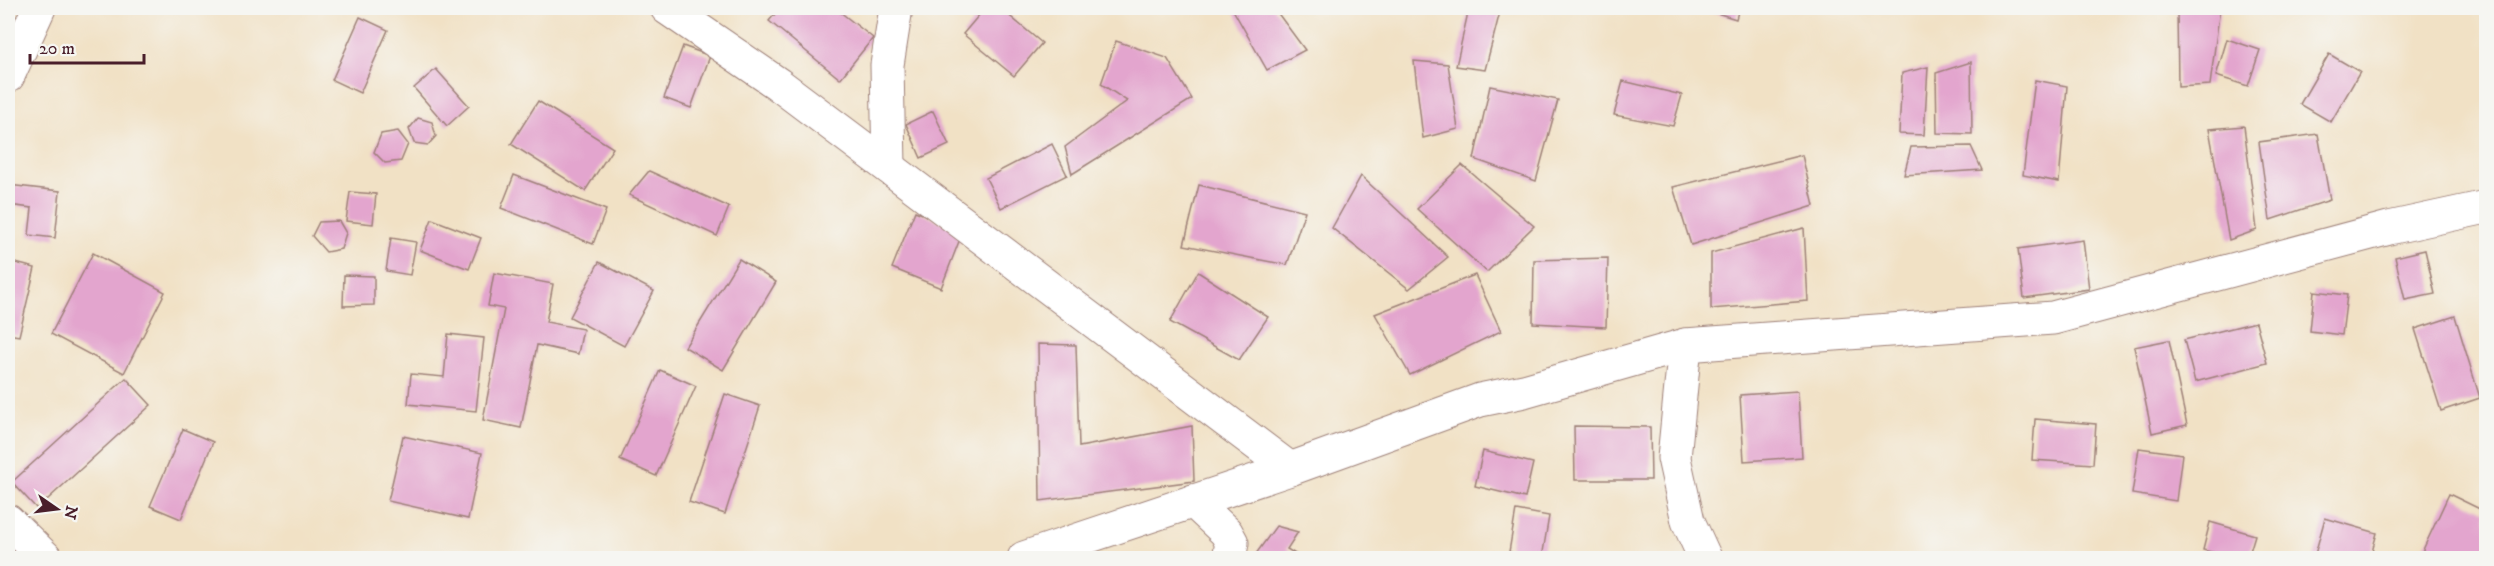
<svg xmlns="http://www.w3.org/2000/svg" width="2494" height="566" font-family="'IM FELL DW Pica',serif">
	<rect width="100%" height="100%" fill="#f6f6f2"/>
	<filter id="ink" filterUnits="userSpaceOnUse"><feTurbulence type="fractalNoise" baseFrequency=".0167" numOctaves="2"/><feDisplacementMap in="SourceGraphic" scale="12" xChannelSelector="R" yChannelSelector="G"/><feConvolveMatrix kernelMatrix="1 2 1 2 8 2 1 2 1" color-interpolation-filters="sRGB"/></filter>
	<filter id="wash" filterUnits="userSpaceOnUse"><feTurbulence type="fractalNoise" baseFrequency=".008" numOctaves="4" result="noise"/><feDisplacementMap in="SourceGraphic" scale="24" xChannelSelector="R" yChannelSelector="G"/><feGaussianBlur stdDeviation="1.35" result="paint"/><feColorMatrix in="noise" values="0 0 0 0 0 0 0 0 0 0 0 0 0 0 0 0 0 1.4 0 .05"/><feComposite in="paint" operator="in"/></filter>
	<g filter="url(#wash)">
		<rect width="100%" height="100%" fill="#f1e1c5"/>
		<g id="blocks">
			<g fill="#e3a5ce">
				<path d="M780 8H835L873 38 840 79 769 21Z"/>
				<path d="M985 8H1000L1042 43 1014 76 963 34Z"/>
				<path d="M1232 8H1274L1305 50 1267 70Z"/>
				<path d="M1469 8H1501L1485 70 1456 66Z"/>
				<path d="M1701 8H1739L1736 19Z"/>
				<path d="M2177 8H2220L2210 85 2178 87Z"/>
				<path d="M360 17 388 30 360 93 332 80Z"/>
				<path d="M2227 39 2260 50 2248 86 2216 76Z"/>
				<path d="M1116 41 1167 58 1192 99 1072 174 1065 147 1127 101 1101 84Z"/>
				<path d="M683 46 710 56 691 108 664 98Z"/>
				<path d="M2329 54 2360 72 2331 122 2300 104Z"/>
				<path d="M1414 61 1448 64 1458 129 1423 138Z"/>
				<path d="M1971 62 1972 134 1937 133 1936 73Z"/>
				<path d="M1928 67 1924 135 1899 134 1902 73Z"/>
				<path d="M436 69 469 106 447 126 414 88Z"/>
				<path d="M2035 80 2067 86 2059 182 2023 175Z"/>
				<path d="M1623 81 1682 95 1673 126 1614 115Z"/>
				<path d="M1490 86 1558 100 1536 181 1474 159Z"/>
				<path d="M538 101 613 148 585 191 511 144Z"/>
				<path d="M933 111 949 145 921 158 906 124Z"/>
				<path d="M418 118 432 122 436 136 428 145 414 143 409 129Z"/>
				<path d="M2244 126 2257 230 2229 240 2209 129Z"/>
				<path d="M398 131 408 144 401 161 385 163 374 152 381 134Z"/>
				<path d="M2318 134 2330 200 2270 220 2259 142Z"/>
				<path d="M1052 144 1067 175 1001 208 986 178Z"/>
				<path d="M1971 146 1982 170 1904 175 1911 147Z"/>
				<path d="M1802 155 1814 206 1691 245 1673 187Z"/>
				<path d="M1462 165 1534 226 1487 272 1417 209Z"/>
				<path d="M649 171 729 207 717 236 629 195Z"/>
				<path d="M514 175 606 210 593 244 501 208Z"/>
				<path d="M1361 176 1448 257 1409 289 1332 228Z"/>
				<path d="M8 185 60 191 55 238 29 235 32 208 8 205Z"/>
				<path d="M1199 185 1305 211 1287 265 1184 245Z"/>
				<path d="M350 192 376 194 373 224 346 221Z"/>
				<path d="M915 211 963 231 941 288 892 268Z"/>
				<path d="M432 219 481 238 469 269 420 250Z"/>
				<path d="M339 221 346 233 341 249 326 252 312 236 319 222Z"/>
				<path d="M1804 228 1808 301 1711 309V253Z"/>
				<path d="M391 238 416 242 410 275 386 271Z"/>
				<path d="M2083 240 2089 289 2024 298 2018 249Z"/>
				<path d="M2425 250 2435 294 2405 300 2395 257Z"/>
				<path d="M93 253 165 292 124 373 51 334Z"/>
				<path d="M1608 258 1606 327 1533 323 1534 260Z"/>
				<path d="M739 259 776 282 723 370 685 347Z"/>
				<path d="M8 261 35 268 19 336 8 334Z"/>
				<path d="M599 262 654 291 624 346 570 317Z"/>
				<path d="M1198 272 1268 317 1239 360 1170 322Z"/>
				<path d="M494 273 553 284 546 322 583 329 578 354 537 345 521 428 483 420 504 309 488 306Z"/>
				<path d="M344 275 374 276V305L343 306Z"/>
				<path d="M1475 275 1501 331 1410 375 1375 314Z"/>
				<path d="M2314 291 2347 295 2342 335 2310 331Z"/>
				<path d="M2455 316 2480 398 2441 411 2415 329Z"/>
				<path d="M2256 322 2267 363 2195 382 2184 340Z"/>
				<path d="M448 334 484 338 476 411 408 404 411 374 444 377Z"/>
				<path d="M2169 340 2187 425 2152 433 2134 347Z"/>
				<path d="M1038 344 1076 345 1079 447 1192 426 1194 481 1040 501Z"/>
				<path d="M660 370 696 386 656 476 620 460Z"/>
				<path d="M126 378 151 405 37 509 12 482Z"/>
				<path d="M1798 391 1802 457 1744 461 1740 395Z"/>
				<path d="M725 394 760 406 725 514 689 502Z"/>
				<path d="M2035 419 2096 424 2093 464 2032 460Z"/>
				<path d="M1574 426 1650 427 1651 480H1575Z"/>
				<path d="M183 429 213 442 181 519 150 506Z"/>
				<path d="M403 436 482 453 468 519 388 501Z"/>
				<path d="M2139 448 2182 454 2176 501 2132 494Z"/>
				<path d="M1483 451 1533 463 1525 498 1475 486Z"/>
				<path d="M2449 494 2486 512V558H2431L2421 554Z"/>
				<path d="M1516 510 1549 516 1542 558 1509 552Z"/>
				<path d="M2325 518 2377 533 2370 558H2314Z"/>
				<path d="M2210 522 2255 535 2248 558H2235L2203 550Z"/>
				<path d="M1276 526 1298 532 1287 549 1302 558H1253Z"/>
				<path d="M10 546 21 558H8V547Z"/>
			</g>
		</g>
	</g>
	<g filter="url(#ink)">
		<use href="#blocks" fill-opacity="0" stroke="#9e8078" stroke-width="1.5"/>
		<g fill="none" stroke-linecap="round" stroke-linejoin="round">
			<g stroke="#9e8078" stroke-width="35">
				<g id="minor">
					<path d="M667 8 778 84 1290 469"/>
					<path d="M8 76 39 8"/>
					<path d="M889 167 887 65 896 8"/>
					<path d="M1685 345 1674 458 1688 521 1705 558"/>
					<path d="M1193 501 1226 532 1232 543 1229 558"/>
					<path d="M8 521 46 558"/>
				</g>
			</g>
			<g stroke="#9e8078" stroke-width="35">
				<path id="tertiary" d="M1024 558 1290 469 1480 400 1524 391 1685 345 2053 318 2389 228 2486 207"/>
			</g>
			<use href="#minor" stroke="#fff" stroke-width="33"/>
			<use href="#tertiary" stroke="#fff" stroke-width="33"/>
		</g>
	</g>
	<rect width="2494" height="566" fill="none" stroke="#f6f6f2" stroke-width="30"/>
	<g transform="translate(57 509) rotate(104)" stroke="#f6f6f2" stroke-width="4.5" paint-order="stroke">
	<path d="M0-4.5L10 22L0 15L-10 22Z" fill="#4a1f2b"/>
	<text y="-9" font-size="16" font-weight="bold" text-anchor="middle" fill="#4a1f2b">N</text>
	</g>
	<path d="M30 54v9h114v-9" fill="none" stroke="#4a1f2b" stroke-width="3"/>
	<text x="39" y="54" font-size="18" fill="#4a1f2b" stroke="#f6f6f2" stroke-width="4.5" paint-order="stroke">20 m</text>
</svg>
